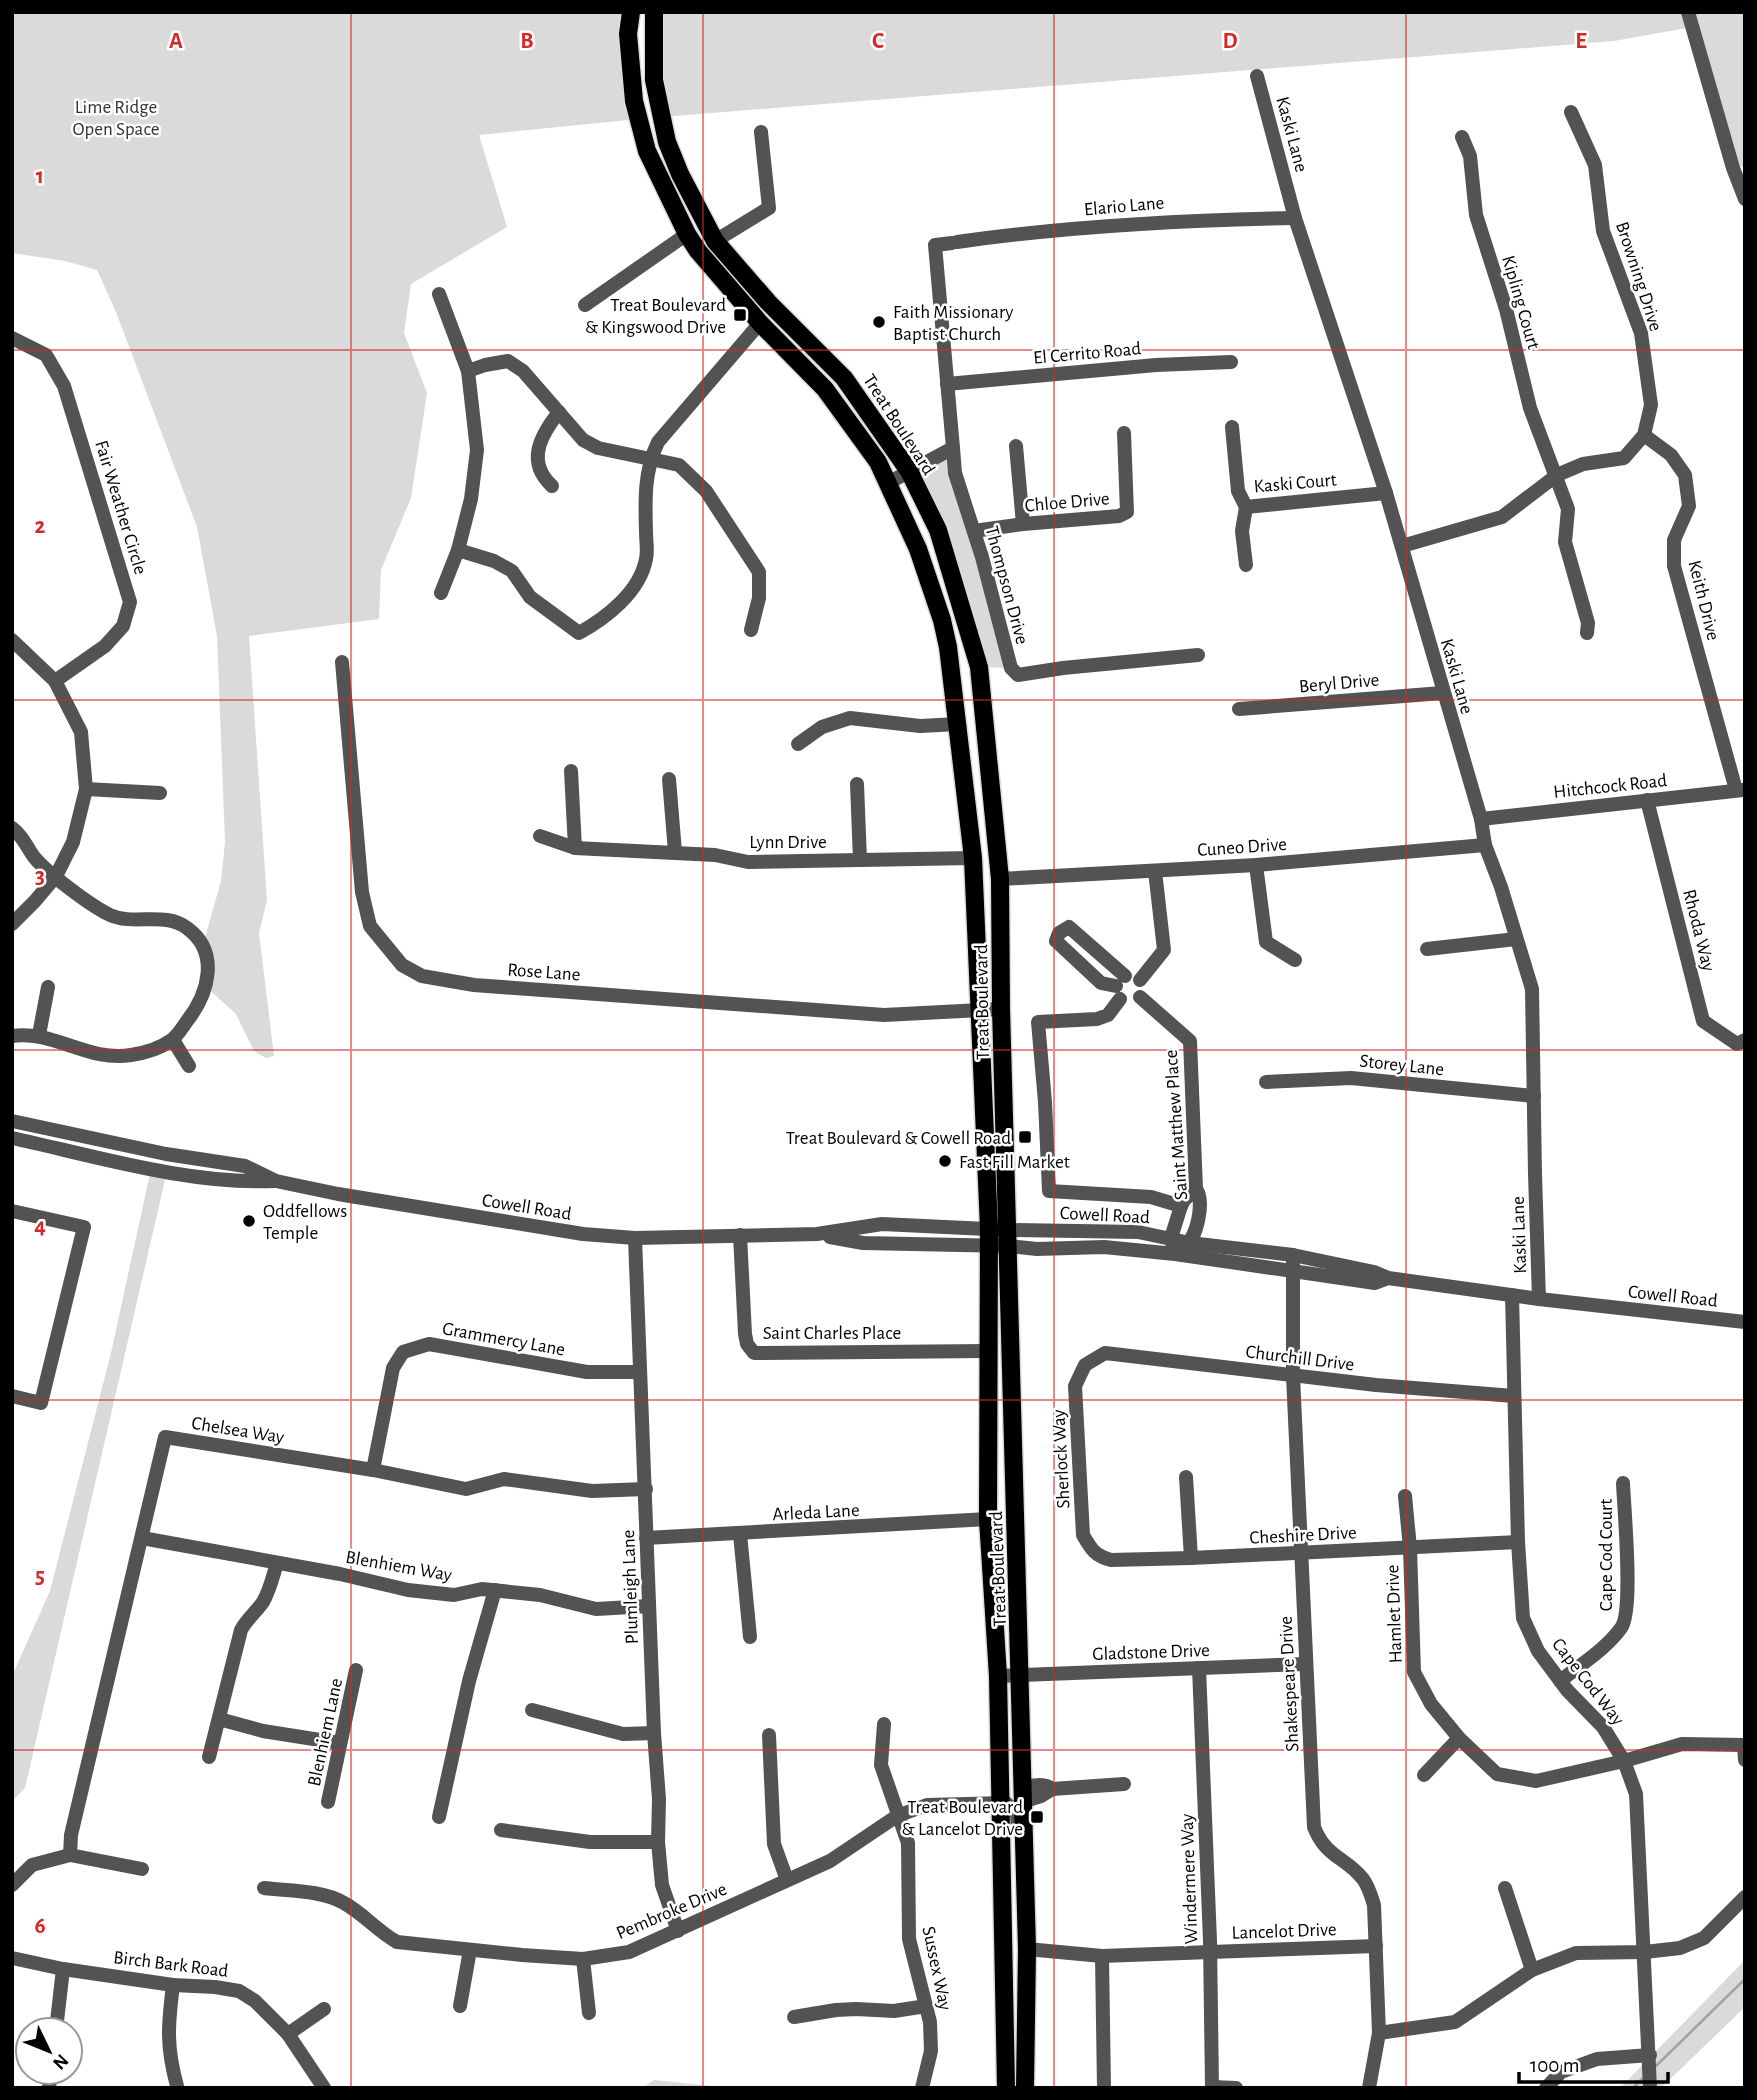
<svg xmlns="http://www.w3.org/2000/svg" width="1757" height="2100" font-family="'Alegreya Sans',sans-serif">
	<rect width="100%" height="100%" fill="#fff"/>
	<g fill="#dadada">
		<path d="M12 12H631L639 119 479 135 507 227 411 284 404 333 427 393 411 498 381 570 379 619 249 636 267 900 259 933 274 1056 266 1058 254 1051 236 1014 205 986 203 945 221 881 225 842 217 636 197 527 116 312 97 270 65 261 12 253Z"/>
		<path d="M654 12H1745V166L1733 168 1692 27 1614 41 662 117Z"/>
		<path d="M953 448 1011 668 979 667 909 471Z"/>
		<path d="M151 1169 167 1171 25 1788 12 1801V1676L50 1591 111 1353Z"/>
		<path d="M1745 1960V2007L1661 2088H1620Z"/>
		<path d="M654 2080 734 2088H642Z"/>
	</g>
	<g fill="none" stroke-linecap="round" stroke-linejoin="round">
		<g stroke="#a1a1a1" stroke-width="2.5">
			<path d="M1656 2066 1745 1979"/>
			<path d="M1633 2088 1643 2078"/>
		</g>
		<g stroke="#dbdbdb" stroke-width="21">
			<g id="major">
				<path d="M631 12 628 34 634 101 647 151 687 234 698 251 760 323 825 389 878 462 918 549 942 620 948 647 973 858 989 1228 988 1519 998 1676 1006 2088"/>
				<path d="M654 12V80L667 142 680 174 715 241 768 302 844 378 909 471 938 530 979 667 1000 879 1001 1009 1027 1949 1025 2088"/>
			</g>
		</g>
		<g stroke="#535353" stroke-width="14">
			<path d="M1688 12 1733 168 1745 199"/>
			<path d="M1257 76 1295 218 1386 493 1481 819 1485 845 1501 887 1532 989 1535 1174 1539 1299"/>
			<path d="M1462 137 1470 156 1476 215 1506 309 1530 408 1568 509 1565 542 1588 623 1587 633"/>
			<path d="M715 241 769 208 761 132"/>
			<path d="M957 242C1069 226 1182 220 1295 218"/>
			<path d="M439 294 468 371 477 450 471 499 458 550 441 593"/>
			<path d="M585 305 687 234"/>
			<path d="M12 338 46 355 64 386 130 602 123 626 105 646 55 681"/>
			<path d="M468 371 485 365 508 361 523 371 583 440 598 448 679 465 706 491 759 572V598L751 630"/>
			<path d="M947 384 1156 365 1231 362"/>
			<path d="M1232 427 1238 491 1246 507"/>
			<path d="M1644 435 1671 455 1685 475 1689 506 1674 540V566L1736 790"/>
			<path d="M1016 446 1023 524"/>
			<path d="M953 448 955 473 982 557 1011 668 1018 675 1063 668 1198 655"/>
			<path d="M888 483 953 448 935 245 952 243"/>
			<path d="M552 486C526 462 540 436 559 412"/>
			<path d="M1246 507 1386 493"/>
			<path d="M974 531 1023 524 1119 516 1127 512 1124 433"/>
			<path d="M1402 546 1502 517 1557 475 1583 464 1624 458 1644 435 1651 405 1641 333 1603 231 1595 165 1571 112"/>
			<path d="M458 550 494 561 512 571 530 597 579 633C606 618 640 592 646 559 648 551 646 541 646 532 645 500 644 471 658 442L760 323"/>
			<path d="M1246 565 1242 531 1246 507"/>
			<path d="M12 640 55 681 81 732 86 789 73 842 56 876 35 901 12 924"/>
			<path d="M342 662 362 892 370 926 402 965 422 976 474 985 884 1015 1001 1009"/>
			<path d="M1239 709 1442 693"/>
			<path d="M798 744 822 727 850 718 920 726 958 724"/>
			<path d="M571 771 575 848"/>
			<path d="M669 779 675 852"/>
			<path d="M857 784 860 860"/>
			<path d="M86 789 160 793"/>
			<path d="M1647 800 1703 1021 1737 1044 1745 1040"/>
			<path d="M1481 819 1743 790"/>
			<path d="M12 828C23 836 26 846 34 857 47 873 91 906 110 915 134 926 165 911 187 928 220 952 209 993 187 1021 182 1028 177 1037 170 1041 159 1049 144 1053 131 1055 87 1062 55 1030 12 1036"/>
			<path d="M540 836 575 848 715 855 748 862 973 858"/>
			<path d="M1256 865 1266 942 1295 960"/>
			<path d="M1000 879 1256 865 1485 845"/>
			<path d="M1427 949 1516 939"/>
			<path d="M1140 980 1164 950 1155 871"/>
			<path d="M1116 986 1101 983 1056 941 1059 933 1069 927 1125 976"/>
			<path d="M1140 997 1190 1041 1196 1189C1205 1201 1197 1239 1184 1247"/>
			<path d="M1120 999 1108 1015 1097 1019 1038 1022 1045 1102 1049 1191 1151 1197 1181 1206 1184 1200 1196 1189"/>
			<path d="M39 1035 48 987"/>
			<path d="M173 1040 189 1066"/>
			<path d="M1266 1082 1351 1078 1534 1096"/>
			<path d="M12 1121 166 1154 245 1166 276 1181 338 1194 583 1234 635 1238 817 1234 882 1224 1008 1230 1138 1232 1190 1243 1293 1255 1374 1272 1388 1278 1539 1299 1745 1322"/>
			<path d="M12 1138C95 1156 190 1185 275 1181"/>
			<path d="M12 1211 84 1227 41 1403 12 1396"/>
			<path d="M740 1235 745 1334 747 1344 754 1353 987 1351"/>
			<path d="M830 1237 863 1243 1009 1246 1037 1249 1104 1247 1175 1254 1375 1283 1388 1278"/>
			<path d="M635 1238 654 1733 659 1799 658 1842 662 1885 678 1931"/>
			<path d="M1173 1246 1171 1238 1181 1206"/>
			<path d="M1293 1255V1376L1314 1827C1326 1858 1346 1857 1363 1879 1369 1887 1371 1896 1374 1905L1379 2033 1369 2088"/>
			<path d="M1512 1295 1518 1542 1523 1618 1538 1651 1567 1690 1603 1727 1624 1761 1636 1794 1650 2088"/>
			<path d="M1514 1396 1376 1385 1105 1353 1085 1365 1075 1386 1083 1535C1091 1549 1095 1556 1111 1560L1191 1558 1518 1542"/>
			<path d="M373 1470 393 1368 403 1352 429 1344 587 1372H638"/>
			<path d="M1186 1477 1191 1558"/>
			<path d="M1405 1496 1410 1548 1414 1672 1431 1704 1459 1738 1497 1774 1536 1781 1624 1761 1682 1744 1745 1745"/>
			<path d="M740 1534 750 1637"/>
			<path d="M142 1538 340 1574 408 1590 454 1595 482 1589 540 1595 596 1609 649 1606"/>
			<path d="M646 1538 988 1519"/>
			<path d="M1199 1668 1210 1941 1212 2088"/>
			<path d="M998 1676 1305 1664"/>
			<path d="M1560 1681C1580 1665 1606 1649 1621 1628 1634 1611 1624 1510 1623 1483"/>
			<path d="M532 1710 623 1734 654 1733"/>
			<path d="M219 1719 263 1731 339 1743"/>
			<path d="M884 1724 881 1765 908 1843 909 1939 930 2022 931 2051 922 2088"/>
			<path d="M769 1735 774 1844 787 1880"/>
			<path d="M1744 1745 1745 1760"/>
			<path d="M209 1757 241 1630C247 1619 256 1612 263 1602 270 1590 273 1576 277 1563"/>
			<path d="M1424 1775 1459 1738"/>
			<path d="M1022 1788C1032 1786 1043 1782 1052 1789L1124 1784"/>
			<path d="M328 1802 356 1670"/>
			<path d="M1022 1802 1041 1796 1052 1789"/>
			<path d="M439 1817 469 1681 495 1590"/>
			<path d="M501 1830 590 1842H658"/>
			<path d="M70 1855 71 1835 165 1437 373 1470 466 1489 504 1479 592 1491 646 1489"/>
			<path d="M12 1885 32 1865 70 1855 142 1869"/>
			<path d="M264 1888C289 1891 322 1890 344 1903 364 1914 377 1931 397 1942L522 1955 583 1959 629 1952 830 1861 897 1816 927 1805 1006 1803 1017 1814 1018 1829"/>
			<path d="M1505 1888 1532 1970"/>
			<path d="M1027 1949 1102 1956 1376 1946"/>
			<path d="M1102 1956 1104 2088"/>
			<path d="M12 1958 63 1969 173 1985 215 1987 239 1991 255 2001 288 2034 324 2088"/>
			<path d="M583 1959 589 2013"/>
			<path d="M173 1985C168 2025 166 2046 177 2086"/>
			<path d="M460 2006 470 1950"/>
			<path d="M794 2017 836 2010 856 2009 894 2011 926 2006"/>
			<path d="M56 2030 63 1969"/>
			<path d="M1379 2033 1455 2022 1532 1970 1576 1953 1645 1952 1680 1948 1704 1938 1745 1897"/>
			<path d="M288 2034 324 2009"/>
			<path d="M1212 2087 1236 2088"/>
			<path d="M49 2088 51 2072"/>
			<path d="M1546 2088 1561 2072 1597 2059 1650 2055"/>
		</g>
		<use href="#major" stroke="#000" stroke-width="18"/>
	</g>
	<path fill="none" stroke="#d62828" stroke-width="2" stroke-opacity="0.55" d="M351 12V2088M703 12V2088M1054 12V2088M1406 12V2088M12 350H1745M12 700H1745M12 1050H1745M12 1400H1745M12 1750H1745"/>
	<g fill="#000" stroke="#fff" stroke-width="2.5">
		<rect x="733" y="308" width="14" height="14" rx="3.5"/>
		<circle cx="879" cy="322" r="7"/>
		<rect x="1018" y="1130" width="14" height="14" rx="3.5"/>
		<circle cx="945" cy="1161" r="7"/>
		<circle cx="249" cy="1221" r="7"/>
		<rect x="1030" y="1810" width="14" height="14" rx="3.5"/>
	</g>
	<g text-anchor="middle" stroke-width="5" stroke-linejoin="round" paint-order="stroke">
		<g font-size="19" fill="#313131" stroke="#fff">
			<text x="116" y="113">Lime Ridge<tspan x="116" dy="22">Open Space</tspan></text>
		</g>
		<g font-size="19" fill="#000" stroke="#fff">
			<text transform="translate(1293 134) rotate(75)" y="7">Kaski Lane</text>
			<text transform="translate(1124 205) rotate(-5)" y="7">Elario Lane</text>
			<text transform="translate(1640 276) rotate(72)" y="7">Browning Drive</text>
			<text transform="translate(1522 302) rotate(74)" y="7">Kipling Court</text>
			<text transform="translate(1087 352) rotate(-5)" y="7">El Cerrito Road</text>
			<text transform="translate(900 424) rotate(57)" y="7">Treat Boulevard</text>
			<text transform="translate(1295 482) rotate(-5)" y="7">Kaski Court</text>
			<text transform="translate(1067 501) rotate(-5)" y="7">Chloe Drive</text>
			<text transform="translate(122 507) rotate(73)" y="7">Fair Weather Circle</text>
			<text transform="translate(1008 585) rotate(75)" y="7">Thompson Drive</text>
			<text transform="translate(1705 600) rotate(76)" y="7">Keith Drive</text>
			<text transform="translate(1458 676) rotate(74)" y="7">Kaski Lane</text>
			<text transform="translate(1339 682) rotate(-5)" y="7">Beryl Drive</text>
			<text transform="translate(1610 785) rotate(-6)" y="7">Hitchcock Road</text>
			<text x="788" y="848">Lynn Drive</text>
			<text transform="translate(1242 846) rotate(-4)" y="7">Cuneo Drive</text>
			<text transform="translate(1700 930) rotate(76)" y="7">Rhoda Way</text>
			<text transform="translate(544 971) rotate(4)" y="7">Rose Lane</text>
			<text transform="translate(981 1002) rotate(-91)" y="7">Treat Boulevard</text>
			<text transform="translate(1402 1064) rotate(6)" y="7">Storey Lane</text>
			<text transform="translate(1175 1125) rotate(-94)" y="7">Saint Matthew Place</text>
			<text transform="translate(527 1206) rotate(9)" y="7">Cowell Road</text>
			<text transform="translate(1105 1214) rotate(3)" y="7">Cowell Road</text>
			<text transform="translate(1518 1235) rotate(-92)" y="7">Kaski Lane</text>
			<text transform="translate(1673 1295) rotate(6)" y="7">Cowell Road</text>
			<text x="832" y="1339">Saint Charles Place</text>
			<text transform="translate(504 1338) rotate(10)" y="7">Grammercy Lane</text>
			<text transform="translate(1300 1357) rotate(7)" y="7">Churchill Drive</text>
			<text transform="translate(238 1429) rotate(9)" y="7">Chelsea Way</text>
			<text transform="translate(1060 1459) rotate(-93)" y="7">Sherlock Way</text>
			<text transform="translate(816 1511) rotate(-3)" y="7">Arleda Lane</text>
			<text transform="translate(1303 1534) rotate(-3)" y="7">Cheshire Drive</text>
			<text transform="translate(1605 1555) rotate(-90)" y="7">Cape Cod Court</text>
			<text transform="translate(399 1565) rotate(10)" y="7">Blenhiem Way</text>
			<text transform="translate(997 1569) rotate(-92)" y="7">Treat Boulevard</text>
			<text transform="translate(629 1587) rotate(-92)" y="7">Plumleigh Lane</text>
			<text transform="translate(1393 1614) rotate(-92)" y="7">Hamlet Drive</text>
			<text transform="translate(1151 1651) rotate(-2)" y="7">Gladstone Drive</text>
			<text transform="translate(1589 1681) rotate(52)" y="7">Cape Cod Way</text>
			<text transform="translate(1288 1684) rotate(-93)" y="7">Shakespeare Drive</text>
			<text transform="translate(324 1732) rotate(-78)" y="7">Blenhiem Lane</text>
			<text transform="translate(1188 1879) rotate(-92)" y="7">Windermere Way</text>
			<text transform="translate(671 1910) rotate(-23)" y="7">Pembroke Drive</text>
			<text transform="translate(1284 1930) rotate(-2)" y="7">Lancelot Drive</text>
			<text transform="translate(171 1963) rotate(7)" y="7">Birch Bark Road</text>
			<text transform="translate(938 1968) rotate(78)" y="7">Sussex Way</text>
		</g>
		<g font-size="19" fill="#000" stroke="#fff" text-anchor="end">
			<text x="726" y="311">Treat Boulevard<tspan x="726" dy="22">&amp; Kingswood Drive</tspan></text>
			<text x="893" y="318" text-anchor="start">Faith Missionary<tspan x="893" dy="22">Baptist Church</tspan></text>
			<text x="1011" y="1144">Treat Boulevard &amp; Cowell Road</text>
			<text x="959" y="1168" text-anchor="start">Fast Fill Market</text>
			<text x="263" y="1217" text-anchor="start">Oddfellows<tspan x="263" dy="22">Temple</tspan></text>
			<text x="1023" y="1813">Treat Boulevard<tspan x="1023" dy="22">&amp; Lancelot Drive</tspan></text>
		</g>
	</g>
	<g font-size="23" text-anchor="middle" font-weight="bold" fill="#d62828" stroke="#fff" stroke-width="5" stroke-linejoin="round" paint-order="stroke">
		<text x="176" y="48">A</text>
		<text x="527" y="48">B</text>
		<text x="878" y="48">C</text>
		<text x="1230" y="48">D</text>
		<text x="1581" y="48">E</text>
		<text x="40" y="183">1</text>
		<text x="40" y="533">2</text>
		<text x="40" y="883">3</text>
		<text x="40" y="1233">4</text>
		<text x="40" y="1583">5</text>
		<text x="40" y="1933">6</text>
	</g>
	<rect width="1757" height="2100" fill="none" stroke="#000000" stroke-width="28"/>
	<g transform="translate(49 2051) rotate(133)"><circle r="33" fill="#ffffff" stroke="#999999" stroke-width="2"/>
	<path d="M0-5L12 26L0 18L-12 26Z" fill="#000000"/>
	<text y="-10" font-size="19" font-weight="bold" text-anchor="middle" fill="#000000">N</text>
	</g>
	<path d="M1519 2072v10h149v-10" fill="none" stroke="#000000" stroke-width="3.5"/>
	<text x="1530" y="2072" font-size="21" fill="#000000" stroke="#ffffff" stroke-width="5" paint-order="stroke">100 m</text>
</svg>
